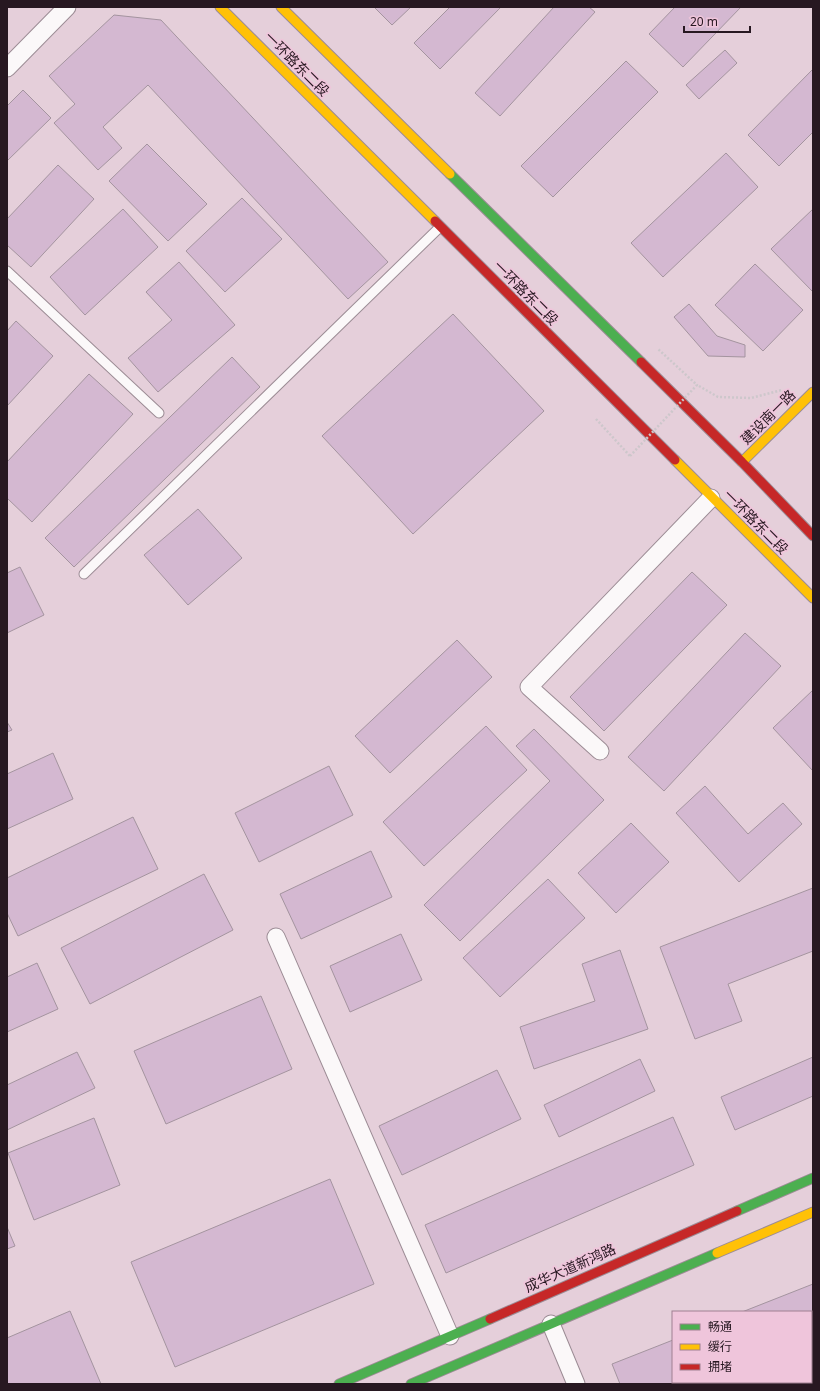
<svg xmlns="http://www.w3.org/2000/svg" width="820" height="1391" font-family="'Noto Sans','Noto Sans SC',sans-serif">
	<rect width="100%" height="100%" fill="#e5cfda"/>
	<g fill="#d4b8d1" stroke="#a4949f">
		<path d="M374 7H411L392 25Z"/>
		<path d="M450 7H501L440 69 414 43Z"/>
		<path d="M554 7H589L595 12 500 116 475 93Z"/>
		<path d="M675 7H741L683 67 649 34Z"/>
		<path d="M114 15 161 20 388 262 348 299 148 85 103 127 122 148 98 170 54 123 75 104 49 76Z"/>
		<path d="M725 50 737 63 699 99 686 85Z"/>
		<path d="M626 61 658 92 553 197 521 166Z"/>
		<path d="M813 69V132L779 166 748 135Z"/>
		<path d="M23 90 51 118 7 161V106Z"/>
		<path d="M147 144 207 204 168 241 109 181Z"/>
		<path d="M726 153 758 187 663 277 631 243Z"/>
		<path d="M58 165 94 199 31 267 7 245V219Z"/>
		<path d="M242 198 282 239 225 292 186 251Z"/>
		<path d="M123 209 158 247 85 315 50 277Z"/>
		<path d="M813 209V292L771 249Z"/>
		<path d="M179 262 235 325 158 392 128 358 172 320 146 292Z"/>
		<path d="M755 264 803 310 763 351 715 305Z"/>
		<path d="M689 304 717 336 745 345V357L708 356 674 317Z"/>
		<path d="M453 314 544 411 413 534 322 436Z"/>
		<path d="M16 321 53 356 7 406V331Z"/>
		<path d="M232 357 260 387 74 567 45 538Z"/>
		<path d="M89 374 133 414 32 522 7 498V462Z"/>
		<path d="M198 509 242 558 188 605 144 555Z"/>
		<path d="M20 567 44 615 7 633V573Z"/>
		<path d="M692 572 727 605 604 731 570 697Z"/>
		<path d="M745 633 781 666 664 791 628 757Z"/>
		<path d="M457 640 492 677 390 773 355 736Z"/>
		<path d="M813 690V771L773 728Z"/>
		<path d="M7 722 12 730 7 732Z"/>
		<path d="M486 726 527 770 424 866 383 822Z"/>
		<path d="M534 729 604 800 460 941 424 905 550 781 516 746Z"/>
		<path d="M53 753 73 799 7 829V774Z"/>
		<path d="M329 766 353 815 259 862 235 813Z"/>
		<path d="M705 786 748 834 783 803 802 824 739 882 676 813Z"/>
		<path d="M133 817 158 869 18 936 7 913V878Z"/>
		<path d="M631 823 669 862 616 913 578 873Z"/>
		<path d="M371 851 392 897 301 939 280 894Z"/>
		<path d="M204 874 233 930 90 1004 61 948Z"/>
		<path d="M548 879 585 918 500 997 463 958Z"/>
		<path d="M813 888V951L728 984 742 1021 695 1039 660 947Z"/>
		<path d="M401 934 422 980 350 1012 330 966Z"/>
		<path d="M620 950 648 1029 534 1069 520 1027 595 1001 582 964Z"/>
		<path d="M37 963 58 1009 7 1032V977Z"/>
		<path d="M261 996 292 1069 166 1124 134 1051Z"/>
		<path d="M77 1052 95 1088 7 1130V1085Z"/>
		<path d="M813 1057V1096L735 1130 721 1097Z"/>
		<path d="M640 1059 655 1091 559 1137 544 1105Z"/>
		<path d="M497 1070 521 1119 402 1175 379 1126Z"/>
		<path d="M673 1117 694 1165 446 1273 425 1225Z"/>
		<path d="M94 1118 120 1185 34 1220 8 1153Z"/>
		<path d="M330 1179 374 1284 175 1367 131 1262Z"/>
		<path d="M7 1227 15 1246 7 1249Z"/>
		<path d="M813 1284V1336H811V1312H742Z"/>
		<path d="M70 1311 101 1384H7V1338Z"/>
		<path d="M673 1340V1382H698L693 1384H620L612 1364Z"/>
		<path d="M813 1379V1384H801L806 1382H811V1380Z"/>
	</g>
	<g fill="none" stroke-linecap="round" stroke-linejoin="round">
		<g stroke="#9c8c95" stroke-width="11">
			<g id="lane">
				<path d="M7 271 159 413"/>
				<path d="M84 574 440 227"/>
			</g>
		</g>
		<g stroke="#9c8c95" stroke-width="19">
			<g id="street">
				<path d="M7 68 67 7"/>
				<path d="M600 751 529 687 711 498"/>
				<path d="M276 937 450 1336"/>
				<path d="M551 1324 576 1384"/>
			</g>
		</g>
		<g stroke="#9c8c95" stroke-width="11">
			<g id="fast">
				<path d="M450 174 641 362"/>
				<path d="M737 1211 813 1178"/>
				<path d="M339 1384 490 1319"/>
				<path d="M411 1384 717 1253"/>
			</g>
		</g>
		<g stroke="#9c8c95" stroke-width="11">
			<g id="slow">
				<path d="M220 7 435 221"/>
				<path d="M281 7 450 174"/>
				<path d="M675 460 813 598"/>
				<path d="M742 462 813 392"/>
				<path d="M717 1253 813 1212"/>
			</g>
		</g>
		<g stroke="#9c8c95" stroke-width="11">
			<g id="jam">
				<path d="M435 221 675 460"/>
				<path d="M641 362 742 462 813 536"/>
				<path d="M490 1319 737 1211"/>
			</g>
		</g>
		<g stroke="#cdc7cb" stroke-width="2.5" stroke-dasharray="2 2" stroke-linecap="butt">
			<path d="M699 386 718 397 751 398 782 390"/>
			<path d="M596 419 630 456"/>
		</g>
		<use href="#lane" stroke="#fbf8f9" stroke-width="9"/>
		<use href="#street" stroke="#fbf8f9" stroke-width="17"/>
		<use href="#fast" stroke="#4caf50" stroke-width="9"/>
		<use href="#slow" stroke="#ffc107" stroke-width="9"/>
		<use href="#jam" stroke="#c62828" stroke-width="9"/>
		<path stroke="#cdc7cb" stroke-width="2.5" stroke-dasharray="2 2" stroke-linecap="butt" d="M630 456 697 385 658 349"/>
	</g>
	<g text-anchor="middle" stroke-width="3.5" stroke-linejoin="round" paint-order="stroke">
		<g font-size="14" fill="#271821" stroke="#efc5db">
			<text transform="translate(297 64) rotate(45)" y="5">一环路东二段</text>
			<text transform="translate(526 293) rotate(45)" y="5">一环路东二段</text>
			<text transform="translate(768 417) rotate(-45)" y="5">建设南一路</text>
			<text transform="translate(756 522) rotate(45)" y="5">一环路东二段</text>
			<text transform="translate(570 1268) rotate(-24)" y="5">成华大道新鸿路</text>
		</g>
	</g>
	<rect width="820" height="1391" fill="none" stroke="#271821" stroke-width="16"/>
	<rect x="672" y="1311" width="140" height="72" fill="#efc5db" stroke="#9f8091"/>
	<rect x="680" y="1324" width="20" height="6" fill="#4caf50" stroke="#9f8091"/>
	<text x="708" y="1331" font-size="12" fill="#271821">畅通</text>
	<rect x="680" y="1344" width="20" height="6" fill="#ffc107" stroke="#9f8091"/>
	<text x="708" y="1351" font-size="12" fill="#271821">缓行</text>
	<rect x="680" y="1364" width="20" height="6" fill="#c62828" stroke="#9f8091"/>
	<text x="708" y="1371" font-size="12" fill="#271821">拥堵</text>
	<path d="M684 26v6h66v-6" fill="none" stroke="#271821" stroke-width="2"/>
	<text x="690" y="26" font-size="12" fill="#271821" stroke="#efc5db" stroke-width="3" paint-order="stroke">20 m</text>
</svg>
